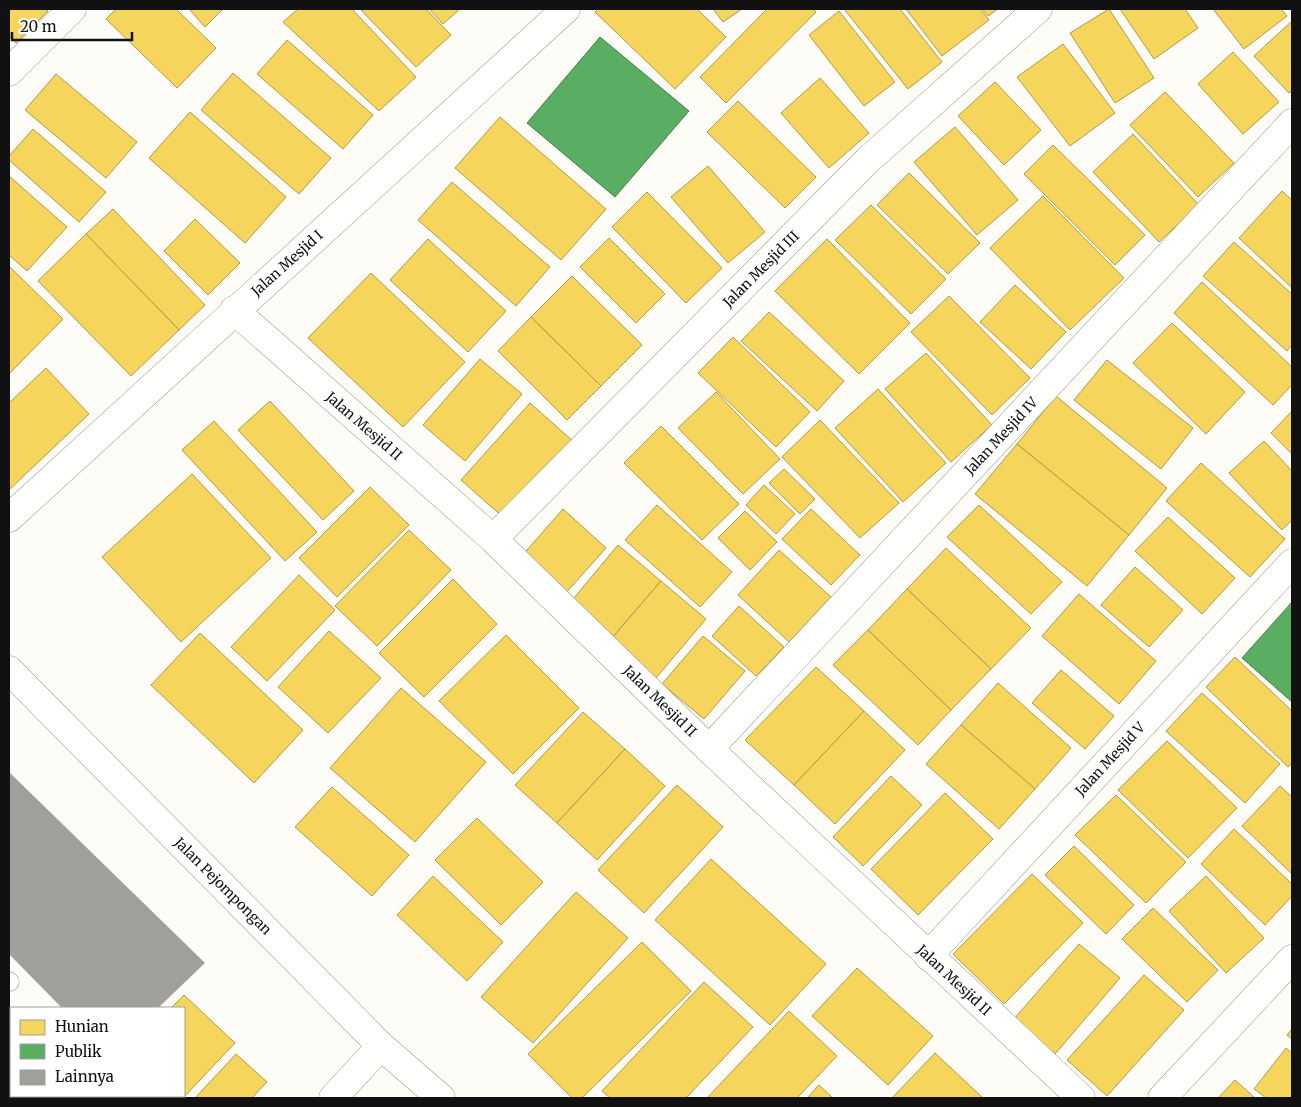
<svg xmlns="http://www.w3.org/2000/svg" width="1301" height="1107" font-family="Merriweather,serif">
	<rect width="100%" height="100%" fill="#fdfcf7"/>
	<g fill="#f6d55c" stroke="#b19a46">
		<path d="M9 9H46L48 11 16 43 9 36Z"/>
		<path d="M116 9H176L216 48 177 88 106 19Z"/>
		<path d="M189 9H223L205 27Z"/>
		<path d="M298 9H352L416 77 379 111 283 22Z"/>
		<path d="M360 9H426L451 35 416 67Z"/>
		<path d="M429 9H460L443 24Z"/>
		<path d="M598 9H697L726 37 675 89 595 12Z"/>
		<path d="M713 9H742L723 22Z"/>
		<path d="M767 9H813L816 12 726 103 700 77Z"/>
		<path d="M844 9H900L942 62 908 89Z"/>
		<path d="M906 9H980L989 20 942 56Z"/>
		<path d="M982 9H998L988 16Z"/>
		<path d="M1109 9 1154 78 1115 103 1070 33Z"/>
		<path d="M1120 9H1185L1198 28 1154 59Z"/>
		<path d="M1213 9H1281L1287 16 1244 49Z"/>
		<path d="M839 11 895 82 864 106 809 35Z"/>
		<path d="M1292 21V90L1289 93 1254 56Z"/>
		<path d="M287 40 373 115 343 149 257 74Z"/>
		<path d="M1063 44 1115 113 1070 146 1017 77Z"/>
		<path d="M1233 52 1279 102 1243 134 1198 84Z"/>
		<path d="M233 73 331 158 299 194 201 110Z"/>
		<path d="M56 74 137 142 106 178 25 110Z"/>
		<path d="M820 78 869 133 829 168 781 113Z"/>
		<path d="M995 82 1041 130 1004 165 958 116Z"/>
		<path d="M1165 92 1234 163 1198 197 1130 125Z"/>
		<path d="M738 101 816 177 785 208 707 132Z"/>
		<path d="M190 112 286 197 245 243 149 158Z"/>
		<path d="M500 117 606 209 561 260 455 168Z"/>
		<path d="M955 127 1018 200 977 235 914 162Z"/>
		<path d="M33 129 106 192 79 222 9 160V156Z"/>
		<path d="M1133 134 1199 205 1159 242 1093 172Z"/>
		<path d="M1053 145 1145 235 1115 265 1024 174Z"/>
		<path d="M708 166 765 232 728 263 671 197Z"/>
		<path d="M909 173 980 243 948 274 877 205Z"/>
		<path d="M9 176 67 227 27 271 9 255Z"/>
		<path d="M452 182 550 267 516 306 418 220Z"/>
		<path d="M1282 191 1292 200V288L1239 238Z"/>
		<path d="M647 192 722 268 686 303 612 227Z"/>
		<path d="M1043 196 1124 278 1070 330 990 248Z"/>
		<path d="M871 205 946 279 911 314 835 240Z"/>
		<path d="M113 209 205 305 179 330 86 234Z"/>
		<path d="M195 219 240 263 208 295 164 251Z"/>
		<path d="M86 234 179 330 131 376 38 281Z"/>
		<path d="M609 238 665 294 636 323 580 267Z"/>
		<path d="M428 239 506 311 468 352 390 280Z"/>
		<path d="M827 239 910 323 859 374 775 291Z"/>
		<path d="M1234 242 1292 294V345L1287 351 1203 276Z"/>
		<path d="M9 266 63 319 9 374Z"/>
		<path d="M371 273 465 362 403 427 308 338Z"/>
		<path d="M572 276 642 345 601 386 531 317Z"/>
		<path d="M1202 282 1292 367V385L1273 405 1174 313Z"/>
		<path d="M1015 285 1066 332 1031 369 980 322Z"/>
		<path d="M949 296 1030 378 992 415 911 332Z"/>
		<path d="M769 312 844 381 817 411 741 341Z"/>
		<path d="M531 317 601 386 567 420 498 351Z"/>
		<path d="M1172 323 1245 392 1206 434 1133 363Z"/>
		<path d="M733 337 810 412 776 447 698 373Z"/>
		<path d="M926 353 992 425 951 462 885 389Z"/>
		<path d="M480 359 522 394 465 461 423 425Z"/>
		<path d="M1107 360 1193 428 1161 469 1074 400Z"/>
		<path d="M46 368 89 414 9 490V403Z"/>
		<path d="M878 389 946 463 903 502 835 428Z"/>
		<path d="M716 392 780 459 743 494 678 428Z"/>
		<path d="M1056 396 1167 488 1129 535 1017 444Z"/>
		<path d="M270 401 354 491 323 520 238 430Z"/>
		<path d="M530 403 574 442 505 519 461 480Z"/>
		<path d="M1292 411V454L1271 433Z"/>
		<path d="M820 420 899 503 860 538 782 457Z"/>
		<path d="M214 421 317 532 285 561 182 450Z"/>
		<path d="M661 426 739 504 702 540 624 463Z"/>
		<path d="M1264 441 1292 471V520L1282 530 1229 473Z"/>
		<path d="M1017 444 1129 535 1087 586 975 494Z"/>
		<path d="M1201 463 1285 539 1250 577 1166 501Z"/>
		<path d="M784 469 815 499 800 514 769 483Z"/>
		<path d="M192 474 271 558 181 642 102 557Z"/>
		<path d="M764 485 795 514 776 534 746 505Z"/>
		<path d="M370 487 409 525 337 597 299 558Z"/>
		<path d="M657 505 732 572 700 607 625 540Z"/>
		<path d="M979 505 1062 582 1031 614 947 537Z"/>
		<path d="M563 509 606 548 564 595 520 558Z"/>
		<path d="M811 509 860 555 831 585 782 539Z"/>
		<path d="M745 511 777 542 750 570 718 538Z"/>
		<path d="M1168 517 1235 578 1202 614 1135 551Z"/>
		<path d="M409 530 451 570 377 646 335 606Z"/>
		<path d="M618 545 661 581 611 639 569 604Z"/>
		<path d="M946 548 1031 628 991 669 907 589Z"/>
		<path d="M779 550 831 597 789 642 738 595Z"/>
		<path d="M1135 567 1183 610 1149 647 1101 605Z"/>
		<path d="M299 575 335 610 267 681 231 647Z"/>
		<path d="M453 579 497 624 424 697 379 653Z"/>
		<path d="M661 581 706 619 656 678 611 639Z"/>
		<path d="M907 589 991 669 951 710 868 630Z"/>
		<path d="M1079 594 1156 661 1119 704 1042 636Z"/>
		<path d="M739 606 784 647 756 676 712 636Z"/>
		<path d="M868 630 951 710 918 745 833 665Z"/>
		<path d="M329 631 381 678 328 733 278 687Z"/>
		<path d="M200 633 303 730 254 783 151 685Z"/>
		<path d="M506 635 579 708 513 774 439 701Z"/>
		<path d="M703 636 745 671 704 719 662 684Z"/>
		<path d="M1235 657 1292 711V763L1288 767 1206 687Z"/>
		<path d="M816 667 864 711 794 785 745 740Z"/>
		<path d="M1061 670 1114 716 1085 749 1032 703Z"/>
		<path d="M998 683 1071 748 1035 789 961 725Z"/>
		<path d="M401 688 486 762 415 842 330 768Z"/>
		<path d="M1202 693 1280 764 1245 803 1166 731Z"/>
		<path d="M864 711 905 750 835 824 794 785Z"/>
		<path d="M583 712 625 749 557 823 515 785Z"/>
		<path d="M961 725 1035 789 999 829 926 764Z"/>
		<path d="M1167 741 1237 808 1188 858 1118 790Z"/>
		<path d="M625 749 665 786 597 860 557 823Z"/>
		<path d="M891 776 922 805 863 866 833 837Z"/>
		<path d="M677 785 723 827 644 913 598 870Z"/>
		<path d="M1280 786 1292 797V874L1242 826Z"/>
		<path d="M332 787 409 855 372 896 295 827Z"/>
		<path d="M945 793 993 839 918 915 871 869Z"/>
		<path d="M1116 795 1186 862 1146 903 1075 835Z"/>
		<path d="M477 818 543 882 501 925 435 860Z"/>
		<path d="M1234 829 1292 884V896L1265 925 1201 864Z"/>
		<path d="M1074 846 1134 905 1106 934 1045 875Z"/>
		<path d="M711 859 826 964 770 1025 655 920Z"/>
		<path d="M1032 874 1083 923 1004 1004 953 954Z"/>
		<path d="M433 876 503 942 467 981 397 915Z"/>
		<path d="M1206 876 1264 938 1226 973 1169 911Z"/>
		<path d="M576 892 628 938 533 1043 481 997Z"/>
		<path d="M1153 908 1218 970 1187 1002 1122 939Z"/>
		<path d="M642 942 691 991 582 1098H572L528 1054Z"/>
		<path d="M1079 944 1120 978 1055 1054 1014 1019Z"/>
		<path d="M857 968 933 1036 888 1085 812 1016Z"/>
		<path d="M1144 975 1184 1010 1107 1096 1067 1060Z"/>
		<path d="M704 982 753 1027 686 1098H610L602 1091Z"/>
		<path d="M184 995 235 1043 183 1098H111L108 1096H184V1008H171Z"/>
		<path d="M789 1011 837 1056 797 1098H707Z"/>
		<path d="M1292 1029V1039L1287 1035Z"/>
		<path d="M1286 1048 1292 1053V1098H1266L1254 1089Z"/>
		<path d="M935 1053 983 1098H892Z"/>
		<path d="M236 1054 267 1082 252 1098H195Z"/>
		<path d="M1235 1080 1255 1098H1218Z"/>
		<path d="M819 1085 833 1098H807Z"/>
		<path d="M11 1087V1096H48L51 1098H9V1090Z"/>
	</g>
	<g fill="#5aae61" stroke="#447f49">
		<path d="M600 37 689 111 615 197 527 123Z"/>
		<path d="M1292 602V702L1242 658Z"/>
	</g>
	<path fill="#a19f9c" d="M9 772 205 963 158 1008H62L9 954Z"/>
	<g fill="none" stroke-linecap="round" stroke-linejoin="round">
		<g stroke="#979795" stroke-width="19">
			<path id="service" d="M9 981 10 982"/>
		</g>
		<g stroke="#979795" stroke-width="29">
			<g id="minor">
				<path d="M9 72 72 9"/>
				<path d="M234 310 493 539 709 749 1081 1098"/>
				<path d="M9 518 566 9"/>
				<path d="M493 539 868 160 1038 9"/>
				<path d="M709 749 1292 123"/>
				<path d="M928 956 1292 563"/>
				<path d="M333 1098 381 1046"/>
				<path d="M1162 1098 1292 959"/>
			</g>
		</g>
		<g stroke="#979795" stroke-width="29">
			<path id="tertiary" d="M9 670 381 1046 441 1098"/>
		</g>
		<use href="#service" stroke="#fffffe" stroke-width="18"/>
		<use href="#minor" stroke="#fffffe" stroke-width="28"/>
		<use href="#tertiary" stroke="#fffffe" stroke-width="28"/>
	</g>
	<g text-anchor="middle" stroke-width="5" stroke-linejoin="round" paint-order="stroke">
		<g font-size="14" fill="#111" stroke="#fff">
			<text transform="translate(287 263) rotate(-42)" y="5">Jalan Mesjid I</text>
			<text transform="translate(761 269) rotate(-45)" y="5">Jalan Mesjid III</text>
			<text transform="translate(364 426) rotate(41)" y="5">Jalan Mesjid II</text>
			<text transform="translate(1001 436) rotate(-47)" y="5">Jalan Mesjid IV</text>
			<text transform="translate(660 701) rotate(44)" y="5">Jalan Mesjid II</text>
			<text transform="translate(1110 759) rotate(-47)" y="5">Jalan Mesjid V</text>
			<text transform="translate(223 886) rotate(45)" y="5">Jalan Pejompongan</text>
			<text transform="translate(954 980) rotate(43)" y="5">Jalan Mesjid II</text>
		</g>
	</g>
	<rect width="1301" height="1107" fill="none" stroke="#111111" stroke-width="20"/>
	<rect x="10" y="1007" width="175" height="90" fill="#ffffff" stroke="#a0a0a0"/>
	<rect x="20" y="1020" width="25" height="15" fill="#f6d55c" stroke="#a0a0a0"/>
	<text x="55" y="1032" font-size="15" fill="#111111">Hunian</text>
	<rect x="20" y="1044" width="25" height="15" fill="#5aae61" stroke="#a0a0a0"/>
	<text x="55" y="1057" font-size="15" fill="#111111">Publik</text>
	<rect x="20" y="1070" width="25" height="15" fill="#a19f9c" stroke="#a0a0a0"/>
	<text x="55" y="1082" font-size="15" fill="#111111">Lainnya</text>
	<path d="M12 32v8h120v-8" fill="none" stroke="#111111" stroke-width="2.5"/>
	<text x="20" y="32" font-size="15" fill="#111111" stroke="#ffffff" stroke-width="4" paint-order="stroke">20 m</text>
</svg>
